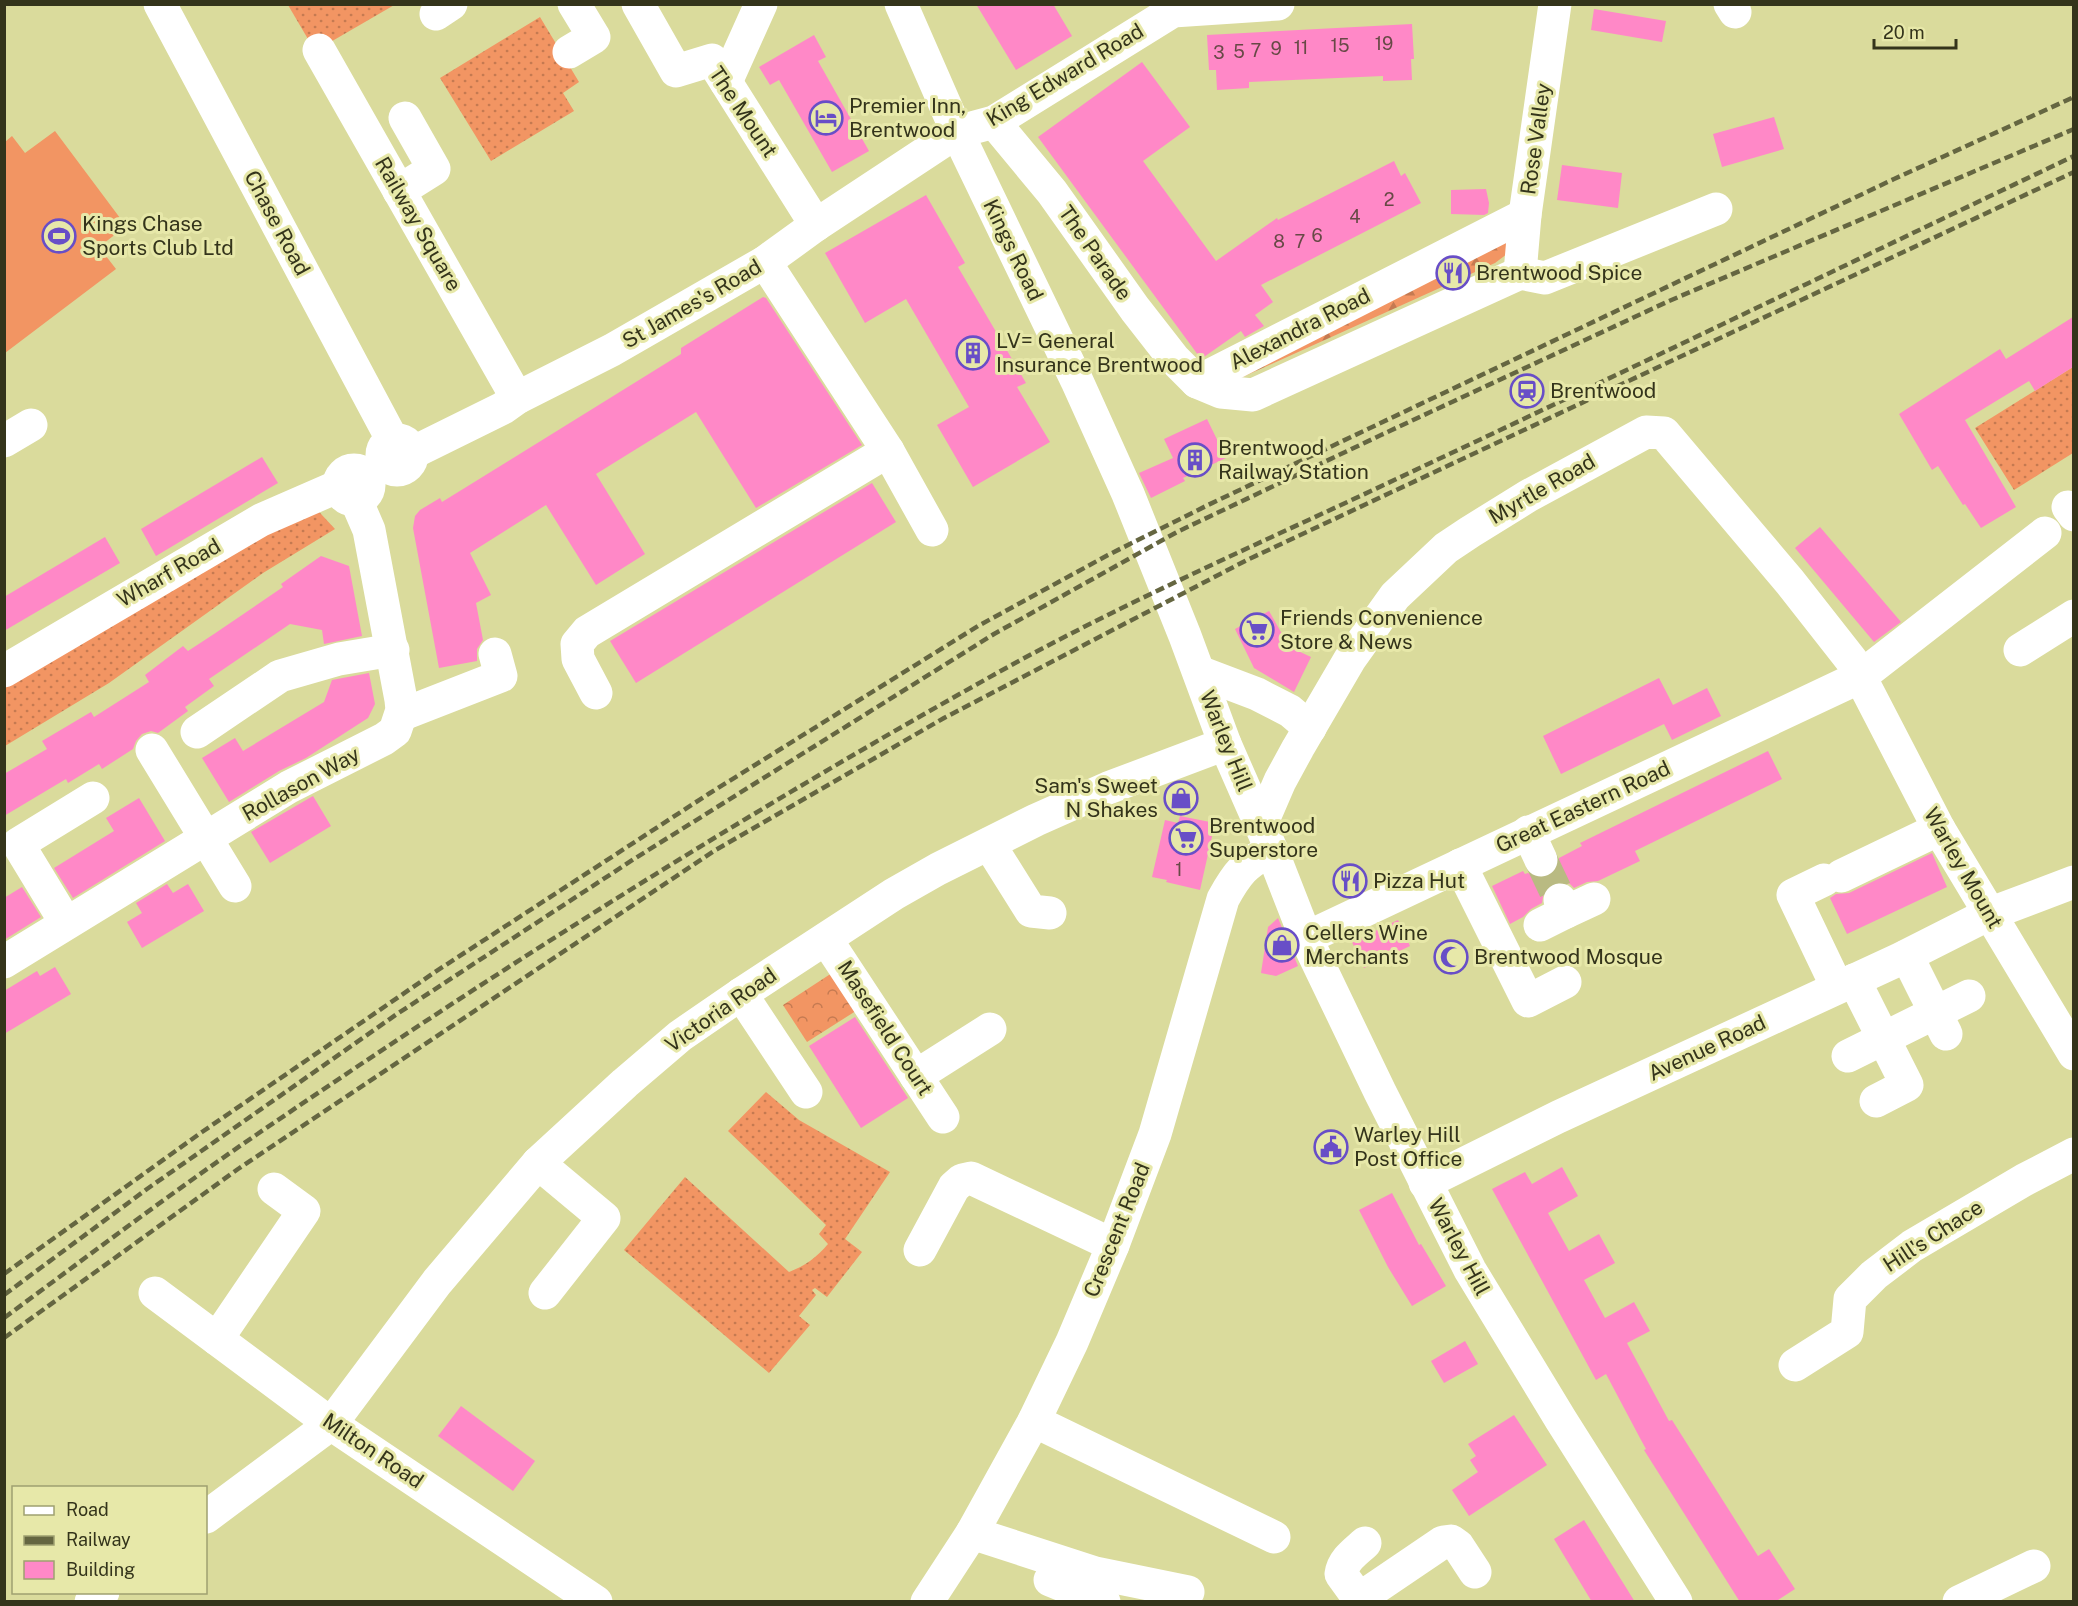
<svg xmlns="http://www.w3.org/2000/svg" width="2078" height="1606" font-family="'Public Sans',sans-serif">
	<defs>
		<pattern id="grass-dots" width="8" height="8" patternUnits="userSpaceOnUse" patternTransform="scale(1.5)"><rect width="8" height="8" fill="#f29563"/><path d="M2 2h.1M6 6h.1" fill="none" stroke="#c57a51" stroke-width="1.8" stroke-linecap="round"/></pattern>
		<pattern id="forest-firs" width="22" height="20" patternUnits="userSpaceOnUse" patternTransform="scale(1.5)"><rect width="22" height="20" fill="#f29563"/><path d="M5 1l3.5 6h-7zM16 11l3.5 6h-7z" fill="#c57a51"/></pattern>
		<pattern id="park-crowns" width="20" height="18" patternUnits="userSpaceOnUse" patternTransform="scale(1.5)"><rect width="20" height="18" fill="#f29563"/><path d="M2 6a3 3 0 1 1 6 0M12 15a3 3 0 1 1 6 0" fill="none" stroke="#c57a51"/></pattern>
	</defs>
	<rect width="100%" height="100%" fill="#dadb9c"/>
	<g fill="url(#grass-dots)">
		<path d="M396 4 315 51 288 5Z"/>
		<path d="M540 17 579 82 563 93 574 111 491 161 440 78Z"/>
		<path d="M2073 367V453L2014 490 1975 428Z"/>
		<path d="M308 500 335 529 263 573 109 683 5 746V671Z"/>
		<path d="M766 1092 799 1120 890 1172 845 1239 862 1252 827 1297 815 1288 812 1290 816 1295 799 1316 810 1325 769 1373 624 1250 685 1177 789 1272C805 1266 817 1257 828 1244L819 1234 826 1225 728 1131Z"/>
	</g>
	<path fill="url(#forest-firs)" d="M1513 233 1507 254 1495 263 1236 380Z"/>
	<path fill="url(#park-crowns)" d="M835 971 859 1009 807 1042 783 1005Z"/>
	<path fill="#f29563" d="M55 131 126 226 99 247 116 269 5 353V142L12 136 25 153Z"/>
	<g fill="#ff88c7">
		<path d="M976 4H1053L1072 36 1016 70Z"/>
		<path d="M1594 9 1666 21 1662 42 1591 30Z"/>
		<path d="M1412 24 1414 59H1411L1412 80 1383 81V76L1249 82V88L1217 90 1216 70H1209L1207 35Z"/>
		<path d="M814 35 826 57 818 61 869 151 832 172 779 80 770 85 759 67Z"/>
		<path d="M1142 62 1190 127 1143 161 1216 261 1277 218 1278 220 1394 161 1401 176 1405 173 1421 203 1261 285 1273 302 1255 315 1264 326 1245 337 1241 331 1201 359 1038 137Z"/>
		<path d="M1774 117 1784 149 1722 167 1713 134Z"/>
		<path d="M1562 165 1622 173 1618 208 1557 200Z"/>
		<path d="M1486 189 1489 203 1488 213 1484 215 1451 214V190Z"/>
		<path d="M926 195 965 263 958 267 1026 383 1017 387 1050 442 973 487 937 425 969 407 906 299 865 323 825 253Z"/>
		<path d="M763 297 766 298 862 445 756 508 696 412 596 474 645 554 596 585 546 505 470 553 491 595 476 603 483 640 477 649V661L439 668 413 528 415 516 420 510 440 498 442 502 681 354V348Z"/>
		<path d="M2073 317V367L2035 391 2029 381 1965 420 2016 507 1981 528 1965 504 1963 505 1938 466 1932 470 1899 414 2000 349 2006 359Z"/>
		<path d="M1207 419 1226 458 1183 478 1185 481 1151 498 1139 473 1173 458 1164 439Z"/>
		<path d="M262 457 278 483 156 556 141 529Z"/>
		<path d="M872 483 896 522 636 683 610 641Z"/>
		<path d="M1820 527 1901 622 1874 642 1795 548Z"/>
		<path d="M105 537 120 563 4 631V597Z"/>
		<path d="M321 556 349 566 362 636 324 644 322 630 290 624 209 679 214 686 185 707 188 711 158 733 151 731 142 734 136 741 133 749 102 769 99 764 68 783 66 779 4 816V774L47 749 42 741 91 712 94 717 149 682 145 675 183 646 188 651 214 634 283 587 281 584Z"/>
		<path d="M1269 611 1286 641 1296 650 1311 657 1294 692 1254 668 1235 629Z"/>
		<path d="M369 673 375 704 368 718 306 758 279 771 229 802 202 758 235 738 243 751 324 702 332 680Z"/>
		<path d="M1659 678 1673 705 1707 688 1721 716 1672 740 1664 724 1561 774 1543 736Z"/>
		<path d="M1768 751 1782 779 1635 851 1640 861 1598 881 1587 882 1574 888 1570 884 1562 881 1551 884 1544 890 1542 903 1531 909 1523 917 1510 924 1492 886 1523 871 1525 874 1528 873 1539 879 1549 877 1557 870 1559 858 1582 846 1580 843Z"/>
		<path d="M313 796 331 826 270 863 251 832Z"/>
		<path d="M139 798 165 841 73 898 54 868 114 831 106 818Z"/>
		<path d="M1180 816 1215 823 1200 890 1166 882 1167 880 1152 877 1165 820 1178 823Z"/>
		<path d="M1932 853 1947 887 1847 934 1830 898 1836 894 1849 893Z"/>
		<path d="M167 884 173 893 188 884 204 911 142 948 127 922 142 913 136 903Z"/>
		<path d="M22 887 41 917 4 940V898Z"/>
		<path d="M1278 918 1298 966 1276 976 1261 973 1268 927Z"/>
		<path d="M1398 920 1410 946 1364 968 1352 942Z"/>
		<path d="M55 967 71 994 4 1034V991L37 971 40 976Z"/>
		<path d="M855 1017 908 1098 861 1128 809 1046Z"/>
		<path d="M1562 1167 1578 1196 1548 1213 1569 1251 1599 1234 1615 1263 1584 1280 1605 1318 1634 1302 1650 1331 1627 1343 1669 1421 1672 1420 1758 1556 1769 1549 1795 1589 1775 1602H1740L1644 1450 1646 1449 1641 1440 1606 1374 1596 1380 1492 1189 1525 1172 1532 1184Z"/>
		<path d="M1392 1193 1419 1245 1421 1244 1446 1286 1412 1306 1388 1267 1359 1210Z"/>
		<path d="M1465 1341 1478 1364 1444 1383 1431 1361Z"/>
		<path d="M461 1406 535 1461 513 1491 438 1436Z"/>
		<path d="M1514 1415 1547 1465 1469 1516 1452 1490 1478 1472 1470 1460 1476 1456 1468 1444Z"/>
		<path d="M1584 1520 1635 1602H1592L1554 1539Z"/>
	</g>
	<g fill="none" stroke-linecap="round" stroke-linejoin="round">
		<path stroke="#b9ba82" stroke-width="33" stroke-dasharray="33 16" stroke-linecap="butt" d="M1541 860 1560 900"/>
		<g stroke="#fff" stroke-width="33">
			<path d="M160 4 393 441"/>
			<path d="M638 4 676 71 712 60 816 225"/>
			<path d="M1730 4 1735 12"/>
			<path d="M436 14 451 4"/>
			<path d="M319 50 517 398"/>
			<path d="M569 52 594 37 574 4"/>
			<path d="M726 82 761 4"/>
			<path d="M994 122 1052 192 1135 309 1174 359 1197 382 1221 392 1253 395 1520 273"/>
			<path d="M399 191 434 169 405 118"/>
			<path d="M765 262 888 451 932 530"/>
			<path d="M1520 273 1525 215 1555 4"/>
			<path d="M1520 273 1545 278 1716 209"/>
			<path d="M1197 382 1525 215"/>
			<circle cx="397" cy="455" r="15"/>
			<path d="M4 441 31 425"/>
			<path d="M412 453 503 408 517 398 612 350 765 262 816 225 957 132 994 122 1173 11 1278 4"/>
			<circle cx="354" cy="485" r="15"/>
			<path d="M2068 507 2074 515"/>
			<path d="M2020 650 2074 616"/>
			<path d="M4 671 261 520 339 486"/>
			<path d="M1199 672 1257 694 1290 711 1310 728"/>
			<path d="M596 693 578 659 577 644 587 632 888 451"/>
			<path d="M401 715 501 676 495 654"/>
			<path d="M197 732 280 676 339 659 393 650"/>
			<path d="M152 750 235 886"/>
			<path d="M1261 825 1280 781 1298 748 1350 659 1395 596 1446 548 1470 532 1528 496 1646 432 1664 433 1790 582 1852 661 1939 829 2074 1054"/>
			<path d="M1528 832 1541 860"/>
			<path d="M989 844 1031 911 1050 913"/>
			<path d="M1460 865 1528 1001 1565 982"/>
			<path d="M1841 876 1939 829"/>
			<path d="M1824 880 1793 895 1837 987"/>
			<path d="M1560 900 1566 912 1594 899"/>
			<path d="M66 923 18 844 93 798"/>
			<path d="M1540 925 1566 912"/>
			<path d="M1306 938 1860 677 2045 533"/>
			<path d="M826 939 943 1117"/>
			<path d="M1907 956 1946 1034"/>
			<path d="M4 962 289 787 384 739 395 731 402 710 401 700 369 530 356 500"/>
			<path d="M1854 980 1907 1085 1876 1101"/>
			<path d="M741 994 806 1092"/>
			<path d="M1848 1056 1969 996"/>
			<path d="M916 1076 990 1029"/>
			<path d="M538 1163 604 1218 545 1293"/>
			<path d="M1425 1183 1558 1117 1900 959 1989 914 2074 882"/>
			<path d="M920 1250 954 1187 962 1180 971 1178 1113 1245"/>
			<path d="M155 1293 331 1424 596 1602"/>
			<path d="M217 1339 304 1211 274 1189"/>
			<path d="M1795 1365 1847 1332 1850 1299 1874 1275 1912 1246 2024 1180 2074 1154"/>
			<path d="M1034 1421 1274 1537"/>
			<path d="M206 1517 331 1424 437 1282 538 1163 625 1083 680 1036 741 994 894 894 938 869 1036 820 1108 788 1225 744"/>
			<path d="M972 1533 1095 1573 1188 1592"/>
			<path d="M1050 1580 1104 1602"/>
			<path d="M1359 1599 1341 1574C1343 1560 1355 1552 1365 1543"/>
			<path d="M91 1602 103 1592"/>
			<path d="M927 1602 972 1533 1034 1421 1072 1342 1113 1245 1155 1134 1223 899C1236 875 1246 861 1272 851"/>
			<path d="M1360 1602 1359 1599 1443 1542 1451 1541 1458 1546 1475 1572"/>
			<path d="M1959 1602 2034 1566"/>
		</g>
		<path stroke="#fff" stroke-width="33" d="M901 4 957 132 1077 381 1128 494 1185 636 1225 744 1272 851 1306 938 1380 1092 1470 1270 1561 1420 1676 1602"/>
		<g stroke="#656641" stroke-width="4.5" stroke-dasharray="9 4.5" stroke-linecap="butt">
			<path d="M4 1274 202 1132 435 972 710 793 978 626 1108 555 1208 505 1894 179 2074 97"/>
			<path d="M4 1295 147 1189 397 1014 634 859 994 634 1177 532 1381 435 1669 301 2074 129"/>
			<path d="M4 1318C88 1256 171 1193 256 1135 502 967 756 806 1017 662 1150 590 1290 530 1426 465 1643 363 1858 259 2074 156"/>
			<path d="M4 1338 238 1169 714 851 944 718 1247 560 2074 172"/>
		</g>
	</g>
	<defs>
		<g id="hotel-ring" transform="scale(1.725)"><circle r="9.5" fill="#e7e8a9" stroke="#684ec7" stroke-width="1.5"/><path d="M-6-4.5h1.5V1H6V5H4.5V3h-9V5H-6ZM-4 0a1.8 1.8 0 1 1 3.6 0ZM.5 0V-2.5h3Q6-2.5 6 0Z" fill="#684ec7"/></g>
		<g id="stadium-ring" transform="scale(1.725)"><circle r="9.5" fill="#e7e8a9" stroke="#684ec7" stroke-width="1.5"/><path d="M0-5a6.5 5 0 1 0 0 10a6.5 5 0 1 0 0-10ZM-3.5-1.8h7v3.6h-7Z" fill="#684ec7"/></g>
		<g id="restaurant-ring" transform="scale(1.725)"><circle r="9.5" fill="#e7e8a9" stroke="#684ec7" stroke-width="1.5"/><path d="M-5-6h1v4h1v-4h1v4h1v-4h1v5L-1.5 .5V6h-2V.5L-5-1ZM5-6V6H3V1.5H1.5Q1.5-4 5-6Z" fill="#684ec7"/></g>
		<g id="building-ring" transform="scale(1.725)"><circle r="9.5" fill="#e7e8a9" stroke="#684ec7" stroke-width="1.5"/><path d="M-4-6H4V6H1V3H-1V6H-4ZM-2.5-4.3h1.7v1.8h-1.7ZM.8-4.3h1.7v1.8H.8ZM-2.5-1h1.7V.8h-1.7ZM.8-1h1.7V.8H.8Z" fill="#684ec7"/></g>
		<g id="station-ring" transform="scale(1.725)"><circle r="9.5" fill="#e7e8a9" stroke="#684ec7" stroke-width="1.5"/><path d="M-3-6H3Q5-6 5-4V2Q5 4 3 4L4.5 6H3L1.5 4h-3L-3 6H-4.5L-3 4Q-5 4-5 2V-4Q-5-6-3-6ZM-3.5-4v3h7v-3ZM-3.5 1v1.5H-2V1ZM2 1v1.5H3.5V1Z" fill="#684ec7"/></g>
		<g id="supermarket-ring" transform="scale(1.725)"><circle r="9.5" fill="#e7e8a9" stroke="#684ec7" stroke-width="1.5"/><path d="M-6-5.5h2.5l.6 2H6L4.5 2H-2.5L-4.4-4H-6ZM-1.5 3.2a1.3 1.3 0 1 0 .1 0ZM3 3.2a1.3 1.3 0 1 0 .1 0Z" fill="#684ec7"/></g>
		<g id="shop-ring" transform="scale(1.725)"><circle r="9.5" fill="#e7e8a9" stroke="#684ec7" stroke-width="1.5"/><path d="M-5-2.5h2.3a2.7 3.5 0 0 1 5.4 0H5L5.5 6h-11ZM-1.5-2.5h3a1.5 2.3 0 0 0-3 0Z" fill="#684ec7"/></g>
		<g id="mosque-ring" transform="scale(1.725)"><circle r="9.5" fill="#e7e8a9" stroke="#684ec7" stroke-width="1.5"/><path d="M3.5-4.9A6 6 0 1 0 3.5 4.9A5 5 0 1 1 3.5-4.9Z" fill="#684ec7"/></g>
		<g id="civic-ring" transform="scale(1.725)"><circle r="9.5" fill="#e7e8a9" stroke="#684ec7" stroke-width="1.5"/><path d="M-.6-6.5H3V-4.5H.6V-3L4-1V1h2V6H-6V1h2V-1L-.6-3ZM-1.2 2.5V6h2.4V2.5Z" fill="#684ec7"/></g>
	</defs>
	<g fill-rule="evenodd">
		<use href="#hotel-ring" x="826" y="118"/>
		<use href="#stadium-ring" x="59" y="236"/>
		<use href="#restaurant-ring" x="1453" y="273"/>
		<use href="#building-ring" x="973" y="353"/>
		<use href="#station-ring" x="1527" y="391"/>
		<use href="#building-ring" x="1195" y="460"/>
		<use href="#supermarket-ring" x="1257" y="630"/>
		<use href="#shop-ring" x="1181" y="798"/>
		<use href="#supermarket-ring" x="1186" y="838"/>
		<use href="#restaurant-ring" x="1350" y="881"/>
		<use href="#shop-ring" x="1282" y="945"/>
		<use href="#mosque-ring" x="1451" y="957"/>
		<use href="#civic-ring" x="1331" y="1147"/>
	</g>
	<g text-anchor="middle" stroke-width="6" stroke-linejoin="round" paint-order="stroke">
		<g font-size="18" fill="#674946">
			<text x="1384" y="50">19</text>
			<text x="1340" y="52">15</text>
			<text x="1301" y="54">11</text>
			<text x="1276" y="55">9</text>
			<text x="1256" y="57">7</text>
			<text x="1239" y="58">5</text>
			<text x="1219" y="59">3</text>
			<text x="1389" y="206">2</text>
			<text x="1355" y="223">4</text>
			<text x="1317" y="242">6</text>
			<text x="1279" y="248">8</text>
			<text x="1300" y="248">7</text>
			<text x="1179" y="876">1</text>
		</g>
		<g font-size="21" fill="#34341b" stroke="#e7e8a9">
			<text transform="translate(1065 75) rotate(-31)" y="7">King Edward Road</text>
			<text transform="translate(743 112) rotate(56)" y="7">The Mount</text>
			<text transform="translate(1536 139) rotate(-82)" y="7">Rose Valley</text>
			<text transform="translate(277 223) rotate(62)" y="7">Chase Road</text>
			<text transform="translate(418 224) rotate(60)" y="7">Railway Square</text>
			<text transform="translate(1013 250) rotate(64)" y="7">Kings Road</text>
			<text transform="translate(1095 253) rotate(55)" y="7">The Parade</text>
			<text transform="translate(692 304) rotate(-30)" y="7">St James's Road</text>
			<text transform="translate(1300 329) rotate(-27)" y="7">Alexandra Road</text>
			<text transform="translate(1542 489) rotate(-30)" y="7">Myrtle Road</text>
			<text transform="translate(169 573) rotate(-30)" y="7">Wharf Road</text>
			<text transform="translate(1226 741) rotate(68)" y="7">Warley Hill</text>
			<text transform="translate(301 784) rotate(-29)" y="7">Rollason Way</text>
			<text transform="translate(1583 807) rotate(-25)" y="7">Great Eastern Road</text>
			<text transform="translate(1963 868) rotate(60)" y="7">Warley Mount</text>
			<text transform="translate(721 1010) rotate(-35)" y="7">Victoria Road</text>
			<text transform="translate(885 1028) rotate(57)" y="7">Masefield Court</text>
			<text transform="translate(1707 1048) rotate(-25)" y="7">Avenue Road</text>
			<text transform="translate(1117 1230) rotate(-68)" y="7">Crescent Road</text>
			<text transform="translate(1933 1236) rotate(-33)" y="7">Hill's Chace</text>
			<text transform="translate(1459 1247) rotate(62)" y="7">Warley Hill</text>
			<text transform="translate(373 1451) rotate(34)" y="7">Milton Road</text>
		</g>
		<g font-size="21" fill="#34341b" stroke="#e7e8a9" text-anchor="start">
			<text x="849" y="113">Premier Inn,<tspan x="849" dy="24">Brentwood</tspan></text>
			<text x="82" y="231">Kings Chase<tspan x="82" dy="24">Sports Club Ltd</tspan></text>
			<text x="1476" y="280">Brentwood Spice</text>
			<text x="996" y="348">LV= General<tspan x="996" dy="24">Insurance Brentwood</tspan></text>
			<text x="1550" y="398">Brentwood</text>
			<text x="1218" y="455">Brentwood<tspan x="1218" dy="24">Railway Station</tspan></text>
			<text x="1280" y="625">Friends Convenience<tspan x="1280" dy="24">Store &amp; News</tspan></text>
			<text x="1158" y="793" text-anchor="end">Sam's Sweet<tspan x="1158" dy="24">N Shakes</tspan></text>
			<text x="1209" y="833">Brentwood<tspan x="1209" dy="24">Superstore</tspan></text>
			<text x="1373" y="888">Pizza Hut</text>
			<text x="1305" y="940">Cellers Wine<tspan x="1305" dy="24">Merchants</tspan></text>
			<text x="1474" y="964">Brentwood Mosque</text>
			<text x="1354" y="1142">Warley Hill<tspan x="1354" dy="24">Post Office</tspan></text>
		</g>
	</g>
	<rect width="2078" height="1606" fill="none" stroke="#34341b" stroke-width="12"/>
	<rect x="12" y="1486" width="195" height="108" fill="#e7e8a9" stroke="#9fa070" stroke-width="1.5"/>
	<rect x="24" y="1506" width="30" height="9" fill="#ffffff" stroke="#9fa070" stroke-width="1.5"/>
	<text x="66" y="1516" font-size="18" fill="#34341b">Road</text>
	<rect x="24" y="1536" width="30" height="9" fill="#656641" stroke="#9fa070" stroke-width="1.5"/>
	<text x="66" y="1546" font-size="18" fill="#34341b">Railway</text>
	<rect x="24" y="1561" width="30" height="18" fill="#ff88c7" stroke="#9fa070" stroke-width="1.5"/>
	<text x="66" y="1576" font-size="18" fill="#34341b">Building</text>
	<path d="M1874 39v9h82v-9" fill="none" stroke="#34341b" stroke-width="3"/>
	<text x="1883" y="39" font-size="18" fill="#34341b" stroke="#e7e8a9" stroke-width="4.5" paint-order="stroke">20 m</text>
</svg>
